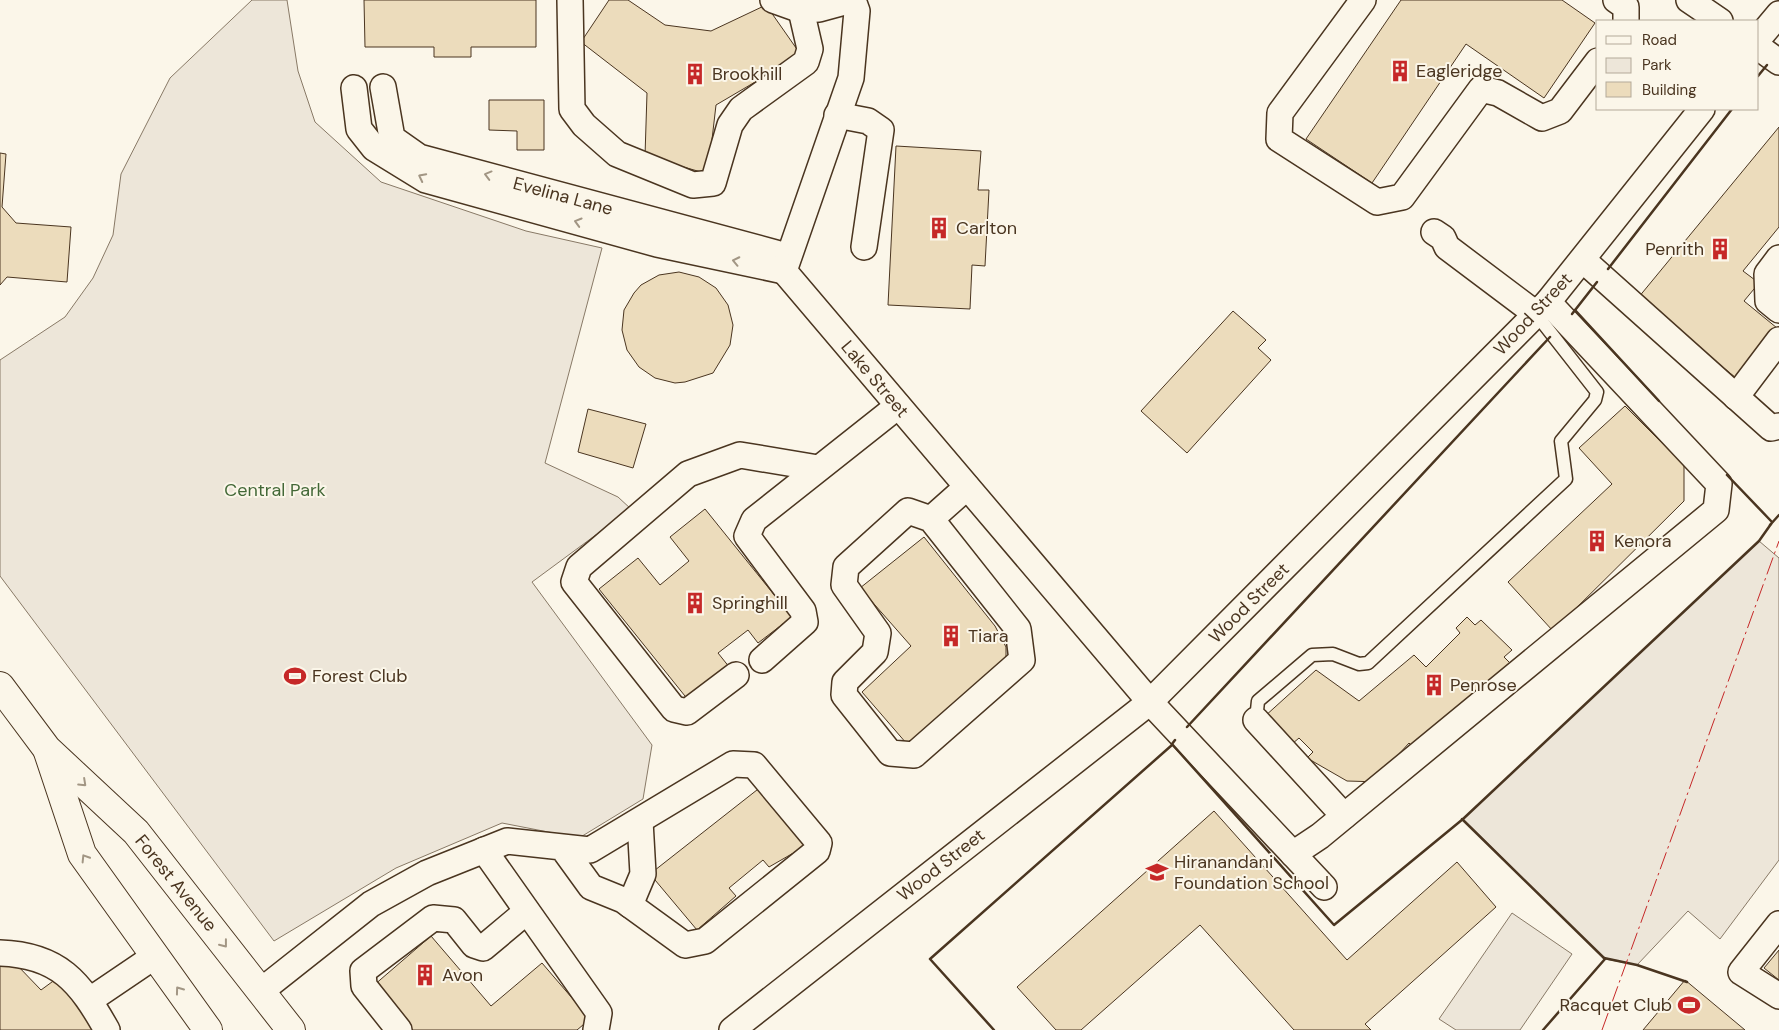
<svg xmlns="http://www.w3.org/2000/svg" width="1779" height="1030" font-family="'DM Sans',sans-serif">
	<rect width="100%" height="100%" fill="#fbf6e9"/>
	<g fill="#ede6d9" stroke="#887966">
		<path d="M252 0H287L298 71 315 122 381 182 526 231 602 248 545 463 618 497 631 509 532 582 652 745 643 799 579 838 502 823 396 868 274 941 0 576V360L65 317 93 278 113 235 121 174 170 78Z"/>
		<path d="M1759 541 1779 558V860L1720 939 1688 911 1637 965 1605 959 1463 819Z"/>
		<path d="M1512 913 1572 954 1520 1030H1456L1439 1019Z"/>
	</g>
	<g fill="#ecdcbc" stroke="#4a3520">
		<path d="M364 0H536V47H471V57H434V47H365Z"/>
		<path d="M609 0H628L665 25 711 31 766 5 801 55 716 105 708 174 645 156 647 93 581 42Z"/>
		<path d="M1401 0H1562L1595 23 1544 98 1466 44 1372 183 1306 139Z"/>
		<path d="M489 100H544V150H517V131L489 130Z"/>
		<path d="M1779 127V227L1743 271 1759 283 1744 301 1777 328 1736 378 1638 298Z"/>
		<path d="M896 146 981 151 978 190H989L985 266 972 265 970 309 888 305Z"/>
		<path d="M0 153 6 154 2 207 16 223 71 227 67 282 7 277 0 285Z"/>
		<path d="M679 272 699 277 716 288 728 305 733 325 730 345 713 373 685 382 675 383 655 378 639 367 627 350 622 330 624 310 634 293 641 285 659 275Z"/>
		<path d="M1233 311 1266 340 1258 348 1271 360 1187 453 1141 411Z"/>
		<path d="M1625 406 1684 465V501L1553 631 1508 582 1612 484 1579 448Z"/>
		<path d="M588 409 646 424 633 468 578 452Z"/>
		<path d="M705 509 792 617 758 643 748 630 718 653 730 668 689 701 599 589 638 558 660 585 689 561 670 537Z"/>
		<path d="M924 537 995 626 1006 647V656L1003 663 907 744 862 692 911 646 860 588Z"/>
		<path d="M1467 617 1475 625 1481 620 1512 650 1504 657 1512 665 1415 749 1409 743 1399 754 1403 764 1381 782 1347 781 1307 758 1313 752 1299 738 1292 744 1264 717 1316 670 1359 701 1414 655 1426 667 1460 633 1456 628Z"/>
		<path d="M762 786 809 844 769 867 763 860 729 888 736 896 697 930 650 874Z"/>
		<path d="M1214 811 1347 960 1457 862 1496 907 1365 1024 1371 1030H1294L1200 925 1081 1030H1056L1017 987Z"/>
		<path d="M431 936 491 1006 542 963 590 1019 577 1030H410L373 986Z"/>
		<path d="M1779 950V980L1764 968Z"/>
		<path d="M15 963 41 990 56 979 96 1030H0V965Z"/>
		<path d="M1685 980 1745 1030H1643Z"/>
	</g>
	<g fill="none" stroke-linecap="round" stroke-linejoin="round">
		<g stroke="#4a3520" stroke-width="15">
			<path id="service" d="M1256 720 1258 701 1312 655 1333 654 1359 664 1368 663 1566 479 1561 441 1595 400 1597 392 1536 314"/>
		</g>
		<g stroke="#4a3520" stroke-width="28">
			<g id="minor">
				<path d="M570 0 572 109 584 125 617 154 693 185 713 183 730 125 741 109 806 62 810 49 801 10"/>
				<path d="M773 0 801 10 819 9 852 0"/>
				<path d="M853 0 857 11 851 78 784 271 1150 702 1324 887"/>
				<path d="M1363 0 1280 113 1279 139 1377 202 1402 197 1481 89 1498 93 1542 118 1560 111 1598 61"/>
				<path d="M1616 0 1626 7V21"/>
				<path d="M1689 0 1720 21"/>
				<path d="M1758 39 1779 14"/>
				<path d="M1758 47 1779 62"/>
				<path d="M383 87 392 138 419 157 776 253"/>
				<path d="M354 88 359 129 374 148 426 180 657 244 784 271"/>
				<path d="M837 115 868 121 881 130 864 247"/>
				<path d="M1434 232 1443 238 1447 247 1536 314"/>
				<path d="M1779 258 1767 274 1768 301 1779 310"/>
				<path d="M1583 260 1771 428 1779 426"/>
				<path d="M1736 397 1779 340"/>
				<path d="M931 519 908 511 846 567 844 585 878 633 875 652 845 682 844 695 890 753 914 755 1022 660 1018 629 931 519 967 487"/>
				<path d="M762 660 805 622 803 611 747 536 754 520 898 406"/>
				<path d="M736 675 687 712 674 709 574 582 579 567 688 474 740 455 818 468"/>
				<path d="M1256 720 1344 816"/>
				<path d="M484 850 599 1013 596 1030"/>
				<path d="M1293 854 1320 836 1716 510 1719 484 1548 302"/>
				<path d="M630 905 643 874 640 821"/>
				<path d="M1779 924 1741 972 1779 996"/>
				<path d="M0 953C59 955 80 982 107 1030"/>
				<path d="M261 991 371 904 427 873 507 841 590 850 733 764 754 765 819 843 817 851 705 941 685 945 623 900 591 887 562 847"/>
				<path d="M90 1000 155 956"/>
				<path d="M399 1030 364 986 363 971 433 918 454 920 474 945 483 948 526 912"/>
				<path d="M732 1030 1150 702 1548 302 1702 109"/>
			</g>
		</g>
		<g stroke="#4a3520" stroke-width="30">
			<g id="tertiary">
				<path d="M0 686 47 749 136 832 291 1030"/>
				<path d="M48 752 82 854 208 1030"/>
			</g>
		</g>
		<use href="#service" stroke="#fbf6e9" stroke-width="12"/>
		<use href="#minor" stroke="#fbf6e9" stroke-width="25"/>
		<use href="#tertiary" stroke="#fbf6e9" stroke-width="28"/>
		<g stroke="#4a3520" stroke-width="2.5">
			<path d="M1758 76 1767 65"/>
			<path d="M1608 269 1732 109"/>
			<path d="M1575 310 1659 401"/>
			<path d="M1572 314 1597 282"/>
			<path d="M1727 475 1772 522"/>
			<path d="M1770 525 1779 515"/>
			<path d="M1187 727 1550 337"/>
			<path d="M1175 740 1172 744 1334 925 1463 819 1759 541 1771 524"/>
			<path d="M1462 819 1605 959 1543 1030"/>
			<path d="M1604 958 1637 965 1687 982"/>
			<path d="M994 1030 930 959 1172 745"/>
		</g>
		<path stroke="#c62828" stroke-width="1" stroke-dasharray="18 4 2.5 4" stroke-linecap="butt" d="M1602 1030 1779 541"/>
	</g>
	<defs><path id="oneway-chevron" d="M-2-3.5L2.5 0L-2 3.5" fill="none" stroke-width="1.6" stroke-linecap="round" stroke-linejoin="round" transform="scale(1.25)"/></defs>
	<g stroke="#a29684">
		<use href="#oneway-chevron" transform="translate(488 175) rotate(-165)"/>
		<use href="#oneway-chevron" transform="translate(422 177) rotate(-153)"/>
		<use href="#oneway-chevron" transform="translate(578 222) rotate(-164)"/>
		<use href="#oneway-chevron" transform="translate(736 261) rotate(-168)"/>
		<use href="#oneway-chevron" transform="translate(83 783) rotate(43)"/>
		<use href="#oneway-chevron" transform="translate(85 858) rotate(-122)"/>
		<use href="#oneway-chevron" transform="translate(224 944) rotate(52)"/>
		<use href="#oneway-chevron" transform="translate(179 990) rotate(-126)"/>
	</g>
	<defs>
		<g id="building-bare" transform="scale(1.725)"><path d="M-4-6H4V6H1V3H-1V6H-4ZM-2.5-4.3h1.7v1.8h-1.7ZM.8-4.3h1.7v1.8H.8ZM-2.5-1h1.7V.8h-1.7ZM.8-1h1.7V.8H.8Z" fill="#c62828" stroke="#fbf6e9" stroke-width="2.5" paint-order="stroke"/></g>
		<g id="stadium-bare" transform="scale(1.725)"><path d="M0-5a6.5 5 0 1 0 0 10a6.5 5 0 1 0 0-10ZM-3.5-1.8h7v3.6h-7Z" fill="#c62828" stroke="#fbf6e9" stroke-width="2.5" paint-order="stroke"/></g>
		<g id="school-bare" transform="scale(1.725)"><path d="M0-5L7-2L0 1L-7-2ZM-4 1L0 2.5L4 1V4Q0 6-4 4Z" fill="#c62828" stroke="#fbf6e9" stroke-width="2.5" paint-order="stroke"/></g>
	</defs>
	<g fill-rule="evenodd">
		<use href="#building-bare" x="1400" y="71"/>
		<use href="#building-bare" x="695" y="74"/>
		<use href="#building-bare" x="939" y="228"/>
		<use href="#building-bare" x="1720" y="249"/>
		<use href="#building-bare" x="1597" y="541"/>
		<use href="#building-bare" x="695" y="603"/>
		<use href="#building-bare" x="951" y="636"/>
		<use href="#stadium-bare" x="295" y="676"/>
		<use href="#building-bare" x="1434" y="685"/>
		<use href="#school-bare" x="1157" y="872"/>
		<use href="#building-bare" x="425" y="975"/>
		<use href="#stadium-bare" x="1689" y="1005"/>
	</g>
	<g text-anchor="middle" stroke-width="4" stroke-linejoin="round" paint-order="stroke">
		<g font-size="18" fill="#4a3520" stroke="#fbf6e9" text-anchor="start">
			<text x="1416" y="77">Eagleridge</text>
			<text x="712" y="80">Brookhill</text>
			<text x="956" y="234">Carlton</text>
			<text x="1704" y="255" text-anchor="end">Penrith</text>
			<text x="1614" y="547">Kenora</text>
			<text x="712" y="609">Springhill</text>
			<text x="968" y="642">Tiara</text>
			<text x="312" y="682">Forest Club</text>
			<text x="1450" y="691">Penrose</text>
			<text x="1174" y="868">Hiranandani<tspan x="1174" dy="21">Foundation School</tspan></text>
			<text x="442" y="981">Avon</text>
			<text x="1672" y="1011" text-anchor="end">Racquet Club</text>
		</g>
		<g font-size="18" fill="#4a3520" stroke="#fbf6e9">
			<text transform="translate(563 196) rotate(15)" y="6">Evelina Lane</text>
			<text transform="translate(1533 314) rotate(-47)" y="6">Wood Street</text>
			<text transform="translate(875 379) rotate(50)" y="6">Lake Street</text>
			<text transform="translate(1249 603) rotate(-45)" y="6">Wood Street</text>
			<text transform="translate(941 865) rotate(-38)" y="6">Wood Street</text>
			<text transform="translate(176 883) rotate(51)" y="6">Forest Avenue</text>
		</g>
		<g font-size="18" fill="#436837" stroke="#fbf6e9">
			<text x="275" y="496">Central Park</text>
		</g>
	</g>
	<rect x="1596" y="20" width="162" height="90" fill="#fbf6e9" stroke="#b4a999"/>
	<rect x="1606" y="36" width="25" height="8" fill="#fbf6e9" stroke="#b4a999"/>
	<text x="1642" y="45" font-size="15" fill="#4a3520">Road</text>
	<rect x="1606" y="58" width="25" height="15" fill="#ede6d9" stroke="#b4a999"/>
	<text x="1642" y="70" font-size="15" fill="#4a3520">Park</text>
	<rect x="1606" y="82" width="25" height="15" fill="#ecdcbc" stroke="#b4a999"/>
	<text x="1642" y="95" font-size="15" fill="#4a3520">Building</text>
</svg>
